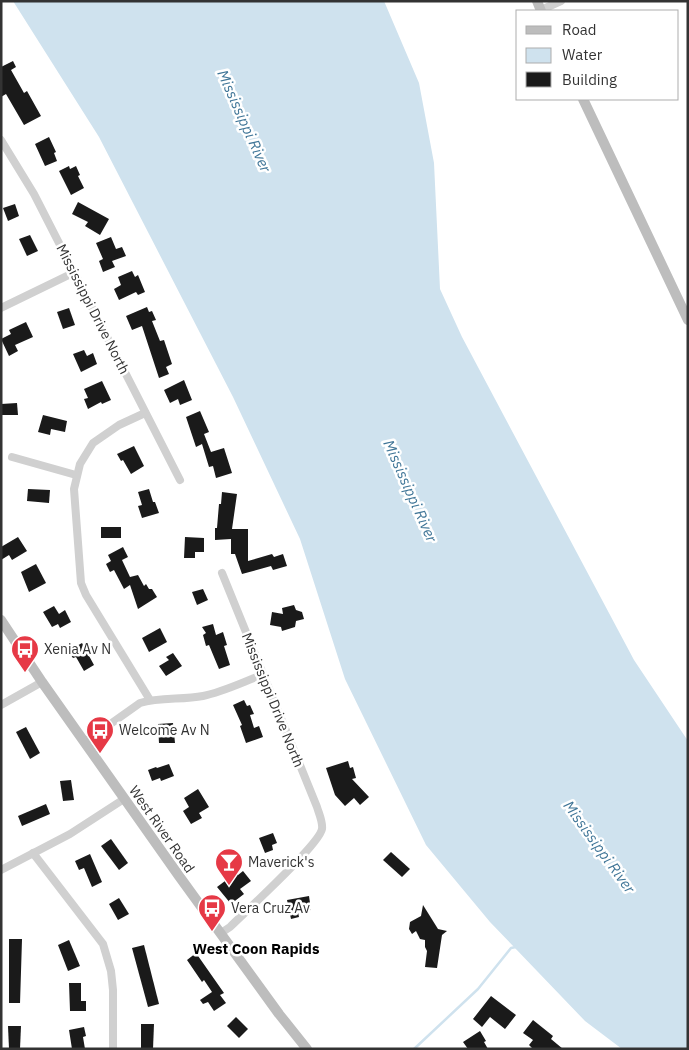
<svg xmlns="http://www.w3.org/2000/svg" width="689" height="1050" font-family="'IBM Plex Sans',sans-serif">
	<rect width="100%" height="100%" fill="#fff"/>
	<path fill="#cfe2ee" d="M13 1H384L419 83 434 163 440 289 462 337 634 660 688 741V1049H622L585 1021 490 922 426 845 345 679 300 539 233 397 99 137Z"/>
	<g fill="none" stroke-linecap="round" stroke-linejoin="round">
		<path stroke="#cfe2ee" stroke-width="2.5" d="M414 1049 478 989 511 948 516 947"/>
	</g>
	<g fill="#1a1a1a">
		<path d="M13 61 16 67 11 70 24 93 27 91 41 116 24 125 6 94 1 97V67Z"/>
		<path d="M49 137 56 152 54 153 57 161 45 166 35 144Z"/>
		<path d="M69 166 70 169 76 166 80 175 78 176 84 188 71 195 59 171Z"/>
		<path d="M78 202 109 219 100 235 85 226 88 222 72 214Z"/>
		<path d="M15 204 19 216 8 221 3 208Z"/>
		<path d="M30 235 38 251 27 256 19 239Z"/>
		<path d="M111 237 116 249 122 247 126 256 112 261 115 267 103 272 99 261 103 259 96 243Z"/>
		<path d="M132 271 135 277 138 275 145 292 138 295 136 292 119 300 114 289 121 285 118 277Z"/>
		<path d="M147 307 149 312 152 311 156 320 152 321 160 341 164 340 172 364 166 367 169 374 159 378 142 326 132 330 126 316Z"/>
		<path d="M69 308 75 325 63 329 57 312Z"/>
		<path d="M26 322 33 337 15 345 18 351 9 356 1 339 11 334 9 330Z"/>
		<path d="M84 350 87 356 93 353 97 364 81 372 73 354Z"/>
		<path d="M184 380 192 400 180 405 178 399 170 403 164 390Z"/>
		<path d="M102 381 111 400 102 404 101 402 88 409 84 399 88 398 84 389Z"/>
		<path d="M17 403 18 415H1V404Z"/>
		<path d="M200 411 209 432 204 434 211 452 224 448 232 473 216 478 213 466 209 467 202 444 196 447 186 417Z"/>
		<path d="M43 415 67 421 65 432 51 429 50 435 38 432Z"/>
		<path d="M134 446 144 466 131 474 123 460 121 461 117 454Z"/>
		<path d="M28 489 50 490 49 503 27 501Z"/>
		<path d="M149 489 153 502H155L159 513 142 518 138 506 142 505 138 492Z"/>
		<path d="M222 492 237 494 232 529H248V561L272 554 274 557 283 554 287 566 273 570 271 566 242 574 235 554H231V539L215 540V528H217L219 504H221Z"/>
		<rect x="101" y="527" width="20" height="11"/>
		<path d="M18 537 27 551 12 560 9 555 1 560V547Z"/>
		<path d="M185 537 204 538V552H195V558H184Z"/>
		<path d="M123 547 128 557 122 560 130 577 138 575 144 586 146 584 149 589H152L157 597 138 609 130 585 124 589 114 570 110 572 106 564 111 561 108 555Z"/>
		<path d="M36 564 46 583 29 592 21 572Z"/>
		<path d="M203 589 208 600 197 605 192 592Z"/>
		<path d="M294 605 296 610 302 612 304 619 296 621 295 627 282 631 281 627 270 625 272 612 283 614 282 608Z"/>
		<path d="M54 606 59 614 65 610 71 622 60 628 58 624 52 627 43 612Z"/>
		<path d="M213 624 216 635 223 632 227 645 224 646 230 665 219 669 209 645 206 646 203 635 206 633 202 627Z"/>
		<path d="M160 628 167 642 149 652 142 638Z"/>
		<path d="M82 643 94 665 84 671 76 657 73 658 68 651Z"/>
		<path d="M173 653 182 666 166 676 159 666 169 660 166 657Z"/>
		<path d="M244 700 247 706 250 705 254 714 250 715 254 728 259 726 263 737 246 743 240 726 242 725 233 705Z"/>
		<path d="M173 723 175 743H159L158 724Z"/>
		<path d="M26 727 40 753 30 759 16 732Z"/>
		<path d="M348 761 350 768 353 767 356 778 352 779 369 797 360 805 354 798 345 806 335 795 326 768Z"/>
		<path d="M169 764 174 776 161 781 160 778 152 781 148 770 156 767 157 768Z"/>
		<path d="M71 780 74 800 63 801 60 781Z"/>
		<path d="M198 789 209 807 199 813 202 818 191 824 183 811 189 807 184 798Z"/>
		<path d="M46 804 50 814 22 826 18 816Z"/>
		<path d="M273 833 277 843 272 845 273 850 265 853 259 838Z"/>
		<path d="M111 839 128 863 119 870 101 846Z"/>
		<path d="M391 852 410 869 402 877 383 860Z"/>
		<path d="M90 854 102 882 92 887 84 868 79 870 75 861Z"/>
		<path d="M243 871 251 881 240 889 244 894 231 904 217 887 237 872 238 875Z"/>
		<path d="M309 896 311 910 298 912 299 917 291 919 287 900Z"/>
		<path d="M119 898 129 914 118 920 109 904Z"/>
		<path d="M423 905 438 929 447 931 442 935 437 968 425 967 427 951 425 947V940L420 939 416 931 412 934 409 929 410 922 421 916Z"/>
		<path d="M9 939H22L20 1003H9Z"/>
		<path d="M69 940 80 966 68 971 58 945Z"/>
		<path d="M144 945 159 1004 148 1007 132 948Z"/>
		<path d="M196 953 224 993 220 995 226 1003 214 1011 208 1002 203 1004 200 1000 212 992 204 980 202 982 187 960Z"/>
		<path d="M69 983H81V1001H86V1011H70Z"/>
		<path d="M491 996 516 1015 505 1029 490 1017 482 1027 473 1019Z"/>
		<path d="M236 1017 248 1029 239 1038 227 1026Z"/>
		<path d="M533 1020 553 1036 551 1039 563 1049H533L529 1045 533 1040 523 1033Z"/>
		<path d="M141 1024H154L153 1049H141Z"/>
		<path d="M8 1026H21L20 1049H9Z"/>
		<path d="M84 1027 86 1036 83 1037 85 1049H72L69 1030Z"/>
		<path d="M480 1031 486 1041 484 1042 488 1049H468L463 1042Z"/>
	</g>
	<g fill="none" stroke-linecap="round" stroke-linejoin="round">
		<g stroke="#d0d0d0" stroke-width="8">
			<path d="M541 10 561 1"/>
			<path d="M1 140 34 194 180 480"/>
			<path d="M1 308 75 272"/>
			<path d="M145 413 119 425 93 443 80 464 74 489 81 583 86 595 150 700"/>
			<path d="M12 457 76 475"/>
			<path d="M1 705 42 682"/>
			<path d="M85 742 140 703C160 697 182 700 203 696 223 692 243 682 262 675"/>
			<path d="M33 853 103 944 111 971 113 990V1049"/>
			<path d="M1 870 70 834 124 799"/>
			<path d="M221 933 230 927C246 911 319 845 322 829 323 822 319 814 317 807L222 573"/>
		</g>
		<g stroke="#bdbdbd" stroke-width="10">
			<path d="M537 1 541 11"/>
			<path d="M583 99 688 320"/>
			<path d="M1 620 42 682 179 876 279 1014 307 1049"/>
		</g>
	</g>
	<defs>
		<g id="bus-pin" transform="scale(1.4375)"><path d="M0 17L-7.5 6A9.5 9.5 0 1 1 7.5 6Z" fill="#e63946" stroke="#fff"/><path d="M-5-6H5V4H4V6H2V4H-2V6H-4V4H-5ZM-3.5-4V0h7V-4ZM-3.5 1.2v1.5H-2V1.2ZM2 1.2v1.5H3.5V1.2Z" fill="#fff"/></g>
		<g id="bar-pin" transform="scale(1.4375)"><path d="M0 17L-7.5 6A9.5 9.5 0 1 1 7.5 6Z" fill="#e63946" stroke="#fff"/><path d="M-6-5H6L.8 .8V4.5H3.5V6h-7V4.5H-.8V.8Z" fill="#fff"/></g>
	</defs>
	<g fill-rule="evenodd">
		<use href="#bus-pin" x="25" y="649"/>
		<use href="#bus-pin" x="100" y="730"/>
		<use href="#bar-pin" x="229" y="862"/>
		<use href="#bus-pin" x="212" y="908"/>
	</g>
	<g text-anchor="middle" stroke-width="5" stroke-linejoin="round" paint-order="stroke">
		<g font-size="14" fill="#333" stroke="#fff">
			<text transform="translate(93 309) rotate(63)" y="5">Mississippi Drive North</text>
			<text transform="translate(273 700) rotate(68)" y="5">Mississippi Drive North</text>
			<text transform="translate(162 829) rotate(55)" y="5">West River Road</text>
		</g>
		<g font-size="14" fill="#333" stroke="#fff" text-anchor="start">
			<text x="44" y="654">Xenia Av N</text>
			<text x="119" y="735">Welcome Av N</text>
			<text x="248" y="867">Maverick's</text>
			<text x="231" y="913">Vera Cruz Av</text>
		</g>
		<g font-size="15" font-style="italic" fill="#3f7597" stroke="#fff">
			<text transform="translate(244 121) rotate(66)" y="5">Mississippi River</text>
			<text transform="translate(410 491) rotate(66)" y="5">Mississippi River</text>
			<text transform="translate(599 847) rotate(54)" y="5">Mississippi River</text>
		</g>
		<g font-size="15" font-weight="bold" fill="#000" stroke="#fff">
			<text x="256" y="954">West Coon Rapids</text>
		</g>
	</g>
	<rect width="689" height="1050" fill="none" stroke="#333333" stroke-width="5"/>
	<rect x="516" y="10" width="162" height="90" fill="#ffffff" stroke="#adadad"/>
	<rect x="526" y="26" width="25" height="8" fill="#bdbdbd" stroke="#adadad"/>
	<text x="562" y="35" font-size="15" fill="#333333">Road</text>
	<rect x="526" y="48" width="25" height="15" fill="#cfe2ee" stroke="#adadad"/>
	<text x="562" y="60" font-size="15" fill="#333333">Water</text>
	<rect x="526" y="72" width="25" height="15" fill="#1a1a1a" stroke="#adadad"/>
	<text x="562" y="85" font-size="15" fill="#333333">Building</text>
</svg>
